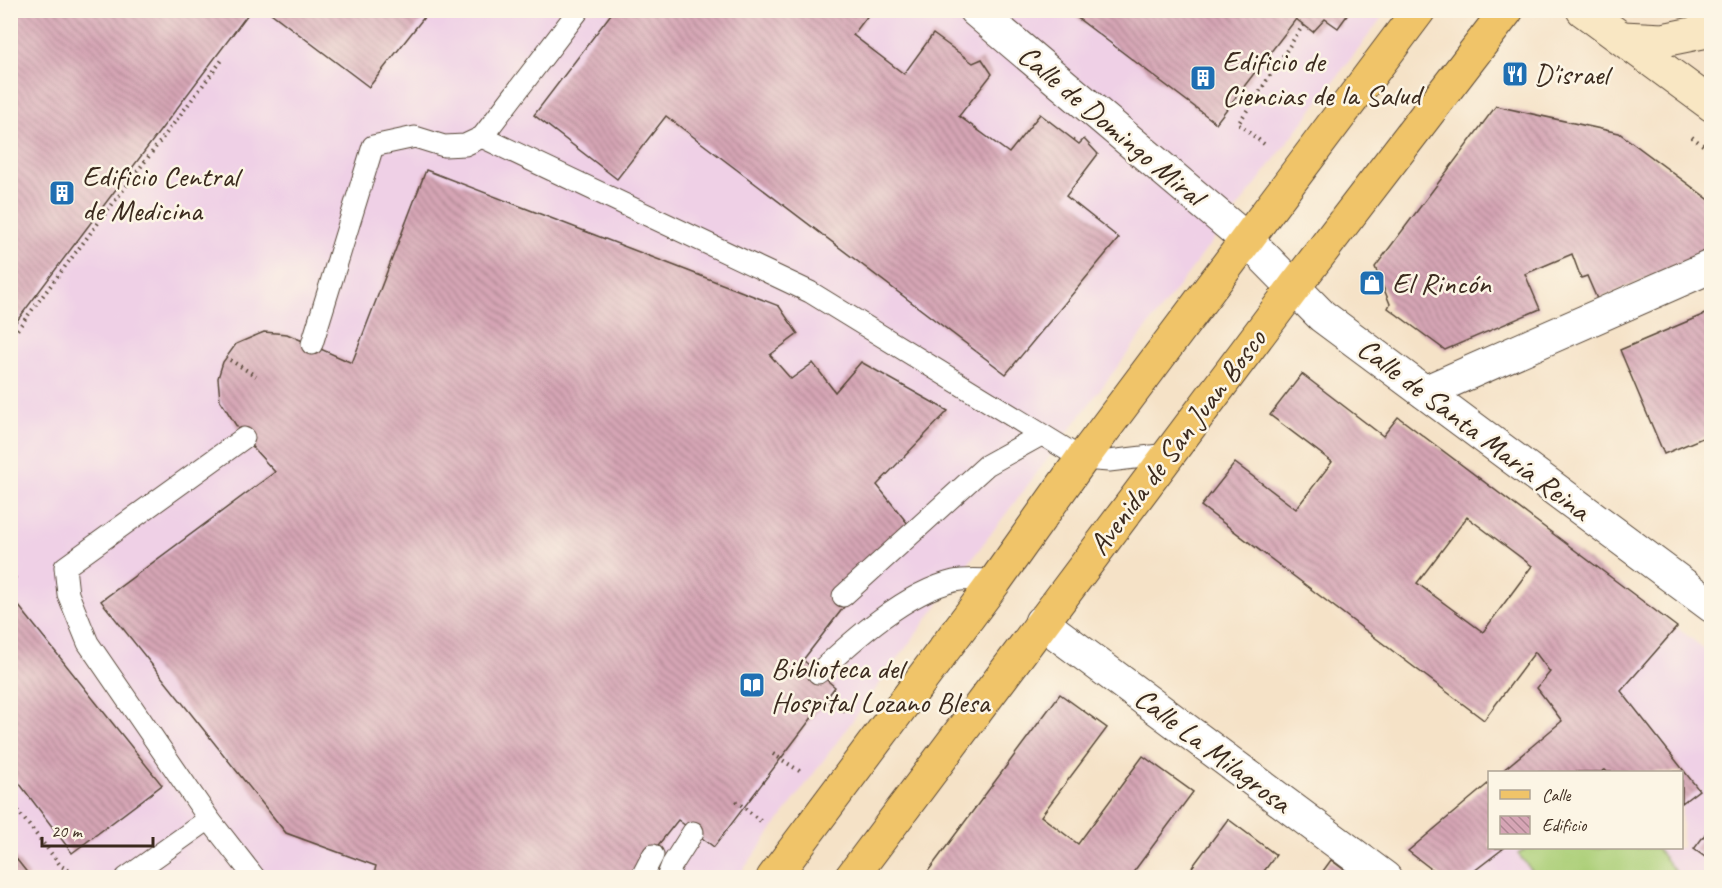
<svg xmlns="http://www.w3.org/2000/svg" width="1722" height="888" font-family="Caveat,sans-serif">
	<defs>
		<pattern id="building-back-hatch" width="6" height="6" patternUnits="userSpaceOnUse" patternTransform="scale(1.5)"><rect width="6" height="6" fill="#d6a5b5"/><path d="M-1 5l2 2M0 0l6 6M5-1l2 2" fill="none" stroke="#af8793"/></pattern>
	</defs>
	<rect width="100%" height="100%" fill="#fcf5e5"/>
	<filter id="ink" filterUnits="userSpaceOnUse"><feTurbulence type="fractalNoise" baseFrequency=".0167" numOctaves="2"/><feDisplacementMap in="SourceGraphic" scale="12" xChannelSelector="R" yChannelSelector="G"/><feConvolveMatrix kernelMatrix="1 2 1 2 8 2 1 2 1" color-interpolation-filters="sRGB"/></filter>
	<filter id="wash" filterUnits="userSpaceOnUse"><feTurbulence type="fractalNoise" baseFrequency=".008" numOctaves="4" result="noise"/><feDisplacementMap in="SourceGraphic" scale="24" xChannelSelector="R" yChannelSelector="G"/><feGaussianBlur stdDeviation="1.35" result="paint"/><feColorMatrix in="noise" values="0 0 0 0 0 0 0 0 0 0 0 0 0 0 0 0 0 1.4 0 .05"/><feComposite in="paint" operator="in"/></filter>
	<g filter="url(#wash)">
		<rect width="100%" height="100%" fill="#f5e2c7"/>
		<g fill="#efd0e6">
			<path d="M10 11H1387L955 581 737 878 11 877Z"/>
			<path d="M1618 582 1711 654V877H1443L1408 851 1489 782 1490 848H1682V772H1501L1562 721 1537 688Z"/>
		</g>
		<path fill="#accf78" stroke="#747c4b" stroke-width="1.5" d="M1527 848H1656L1680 877H1537L1518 854Z"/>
		<g id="blocks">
			<g fill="url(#building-back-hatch)" fill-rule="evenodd">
				<path d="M10 10H251L10 330Z"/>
				<path d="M267 10H428L429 11 369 87Z"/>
				<path d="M614 10H872L853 35 904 74 933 34 973 63 982 59 992 74 959 116 1009 153 1040 114 1079 144 1084 139 1098 154 1066 196 1119 238 1006 374 666 116 617 179 534 115Z"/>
				<path d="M1067 10H1351L1338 28 1325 19 1313 32 1296 19 1216 123Z"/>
				<path d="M1496 106 1619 133 1712 202V251L1597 299 1587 276 1581 278 1572 254 1525 274 1540 309 1445 350 1388 308 1390 304 1375 267Z"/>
				<path d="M426 170 779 306 798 334 770 355 791 379 813 363 835 392 861 362 948 411 877 485 908 524 803 660 835 687 714 847 678 820 632 878H373L376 866 286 833 101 601 275 472 244 438 220 400 218 378 223 362 236 344 264 332 287 334 352 363Z"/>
				<path d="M1712 311V434L1664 454 1620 350Z"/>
				<path d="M1302 374 1383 436 1398 417 1677 627 1621 691 1699 790 1682 803V772H1607L1605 770 1601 772H1501L1562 721 1537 688 1550 672 1535 652 1484 720 1201 506 1235 463 1296 509 1332 462 1270 415ZM1467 517 1532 566 1483 632 1417 583Z"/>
				<path d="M10 595 162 785 72 853 10 771Z"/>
				<path d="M1060 694 1107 728 1041 816 1078 844 1143 756 1193 792 1129 878H923Z"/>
				<path d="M1490 782V848H1504L1465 878H1443L1408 851Z"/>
				<path d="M1228 819 1276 855 1259 878H1184Z"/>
				<path d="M1712 825V862L1694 849Z"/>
				<path d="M10 851 29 875 26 878H10Z"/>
				<path d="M1331 860 1355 878H1318Z"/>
			</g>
		</g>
	</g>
	<g filter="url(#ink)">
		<use href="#blocks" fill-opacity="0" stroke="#574637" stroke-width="1.5"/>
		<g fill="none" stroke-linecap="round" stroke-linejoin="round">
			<g stroke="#574637" stroke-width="23">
				<g id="lane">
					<path d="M482 137 810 292 1082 459 1109 461 1168 454"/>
					<path d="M312 344 373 146 415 137 444 146 465 145 482 137 579 10"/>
					<path d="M244 438 65 567 68 594 88 643 209 819 255 878"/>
					<path d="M843 596 987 465 1041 435"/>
					<path d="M818 673C854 639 905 593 954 581 967 578 983 580 996 580"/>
					<path d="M126 878 209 819"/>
					<path d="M641 878 653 855"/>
					<path d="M667 878 672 865 693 832"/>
				</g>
			</g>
			<g stroke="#574637" stroke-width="35">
				<g id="street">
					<path d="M975 10 1247 240 1322 316 1712 606"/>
					<path d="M1425 392 1712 266"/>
					<path d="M1041 622 1385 878"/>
				</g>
			</g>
			<g stroke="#574637" stroke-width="35">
				<g id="secondary">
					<path d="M1583 10 1712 105"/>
					<path d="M1623 38 1663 40 1712 30"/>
				</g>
			</g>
			<g stroke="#574637" stroke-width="35">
				<g id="primary">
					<path d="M773 878 996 580 1082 459 1419 10"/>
					<path d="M851 878 1295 286 1507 10"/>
				</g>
			</g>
			<g stroke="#574637" stroke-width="4" stroke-dasharray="1.5 4.5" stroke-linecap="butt">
				<path d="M1692 137 1712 152"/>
				<path d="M1264 144 1238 124 1304 24"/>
				<path d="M10 339 222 60"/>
				<path d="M230 360 256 376"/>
				<path d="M10 576 16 579"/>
				<path d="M828 701 846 711"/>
				<path d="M773 754 801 772"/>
				<path d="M10 801 61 866 83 878"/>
				<path d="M736 801 763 823"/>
			</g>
			<use href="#lane" stroke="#fff" stroke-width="21"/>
			<use href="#street" stroke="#fff" stroke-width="33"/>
			<use href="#secondary" stroke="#f9e7c3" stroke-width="33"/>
			<use href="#primary" stroke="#f0c469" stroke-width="33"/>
		</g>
	</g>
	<defs>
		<g id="restaurant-square" transform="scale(1.35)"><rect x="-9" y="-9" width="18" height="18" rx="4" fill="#1f6fb2" stroke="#fcf5e5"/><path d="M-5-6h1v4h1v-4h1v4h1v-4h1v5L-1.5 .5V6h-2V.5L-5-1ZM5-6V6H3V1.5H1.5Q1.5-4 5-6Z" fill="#fff"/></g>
		<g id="building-square" transform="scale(1.35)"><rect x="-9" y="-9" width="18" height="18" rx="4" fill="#1f6fb2" stroke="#fcf5e5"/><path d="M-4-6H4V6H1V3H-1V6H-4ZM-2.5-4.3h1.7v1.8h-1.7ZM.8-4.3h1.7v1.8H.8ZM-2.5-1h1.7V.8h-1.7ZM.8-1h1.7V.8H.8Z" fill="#fff"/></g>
		<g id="shop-square" transform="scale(1.35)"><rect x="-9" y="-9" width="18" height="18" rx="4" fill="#1f6fb2" stroke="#fcf5e5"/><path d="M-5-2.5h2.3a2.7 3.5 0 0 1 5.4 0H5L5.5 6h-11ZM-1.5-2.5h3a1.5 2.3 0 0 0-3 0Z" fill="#fff"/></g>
		<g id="library-square" transform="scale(1.35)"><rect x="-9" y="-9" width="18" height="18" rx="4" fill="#1f6fb2" stroke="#fcf5e5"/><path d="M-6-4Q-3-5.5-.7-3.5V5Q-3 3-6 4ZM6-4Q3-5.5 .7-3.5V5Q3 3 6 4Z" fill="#fff"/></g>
	</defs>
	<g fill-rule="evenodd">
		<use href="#restaurant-square" x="1515" y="74"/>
		<use href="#building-square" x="1203" y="78"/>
		<use href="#building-square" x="62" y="193"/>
		<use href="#shop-square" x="1372" y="283"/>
		<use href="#library-square" x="752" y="685"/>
	</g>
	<g text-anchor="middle" stroke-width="5" stroke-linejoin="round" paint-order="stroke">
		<g font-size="30" fill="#3b2a1e" stroke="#fcf5e5" text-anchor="start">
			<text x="1222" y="71">Edificio de<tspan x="1222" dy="34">Ciencias de la Salud</tspan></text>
			<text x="1534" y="84">D'israel</text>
			<text x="82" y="186">Edificio Central<tspan x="82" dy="34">de Medicina</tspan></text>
			<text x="1392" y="293">El Rincón</text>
			<text x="771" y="678">Biblioteca del<tspan x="771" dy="34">Hospital Lozano Blesa</tspan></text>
		</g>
		<g font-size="30" fill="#3b2a1e" stroke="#fcf5e5">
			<text transform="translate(1111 125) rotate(40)" y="10">Calle de Domingo Miral</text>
			<text transform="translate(1474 429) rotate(37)" y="10">Calle de Santa María Reina</text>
			<text transform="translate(1177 442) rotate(-53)" y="10">Avenida de San Juan Bosco</text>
			<text transform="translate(1213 750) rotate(37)" y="10">Calle La Milagrosa</text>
		</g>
	</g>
	<rect width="1722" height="888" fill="none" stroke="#fcf5e5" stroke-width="36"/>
	<rect x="1488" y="771" width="195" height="78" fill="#fcf5e5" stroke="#afa495" stroke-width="1.5"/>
	<rect x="1500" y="790" width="30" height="9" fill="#f0c469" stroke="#afa495" stroke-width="1.5"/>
	<text x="1542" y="801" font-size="18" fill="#3b2a1e">Calle</text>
	<rect x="1500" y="816" width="30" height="18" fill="url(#building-back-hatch)" stroke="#afa495" stroke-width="1.5"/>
	<text x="1542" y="831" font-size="18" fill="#3b2a1e">Edificio</text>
	<path d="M42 837v9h111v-9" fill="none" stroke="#3b2a1e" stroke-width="3"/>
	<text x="51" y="837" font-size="18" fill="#3b2a1e" stroke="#fcf5e5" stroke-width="4.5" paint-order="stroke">20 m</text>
</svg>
